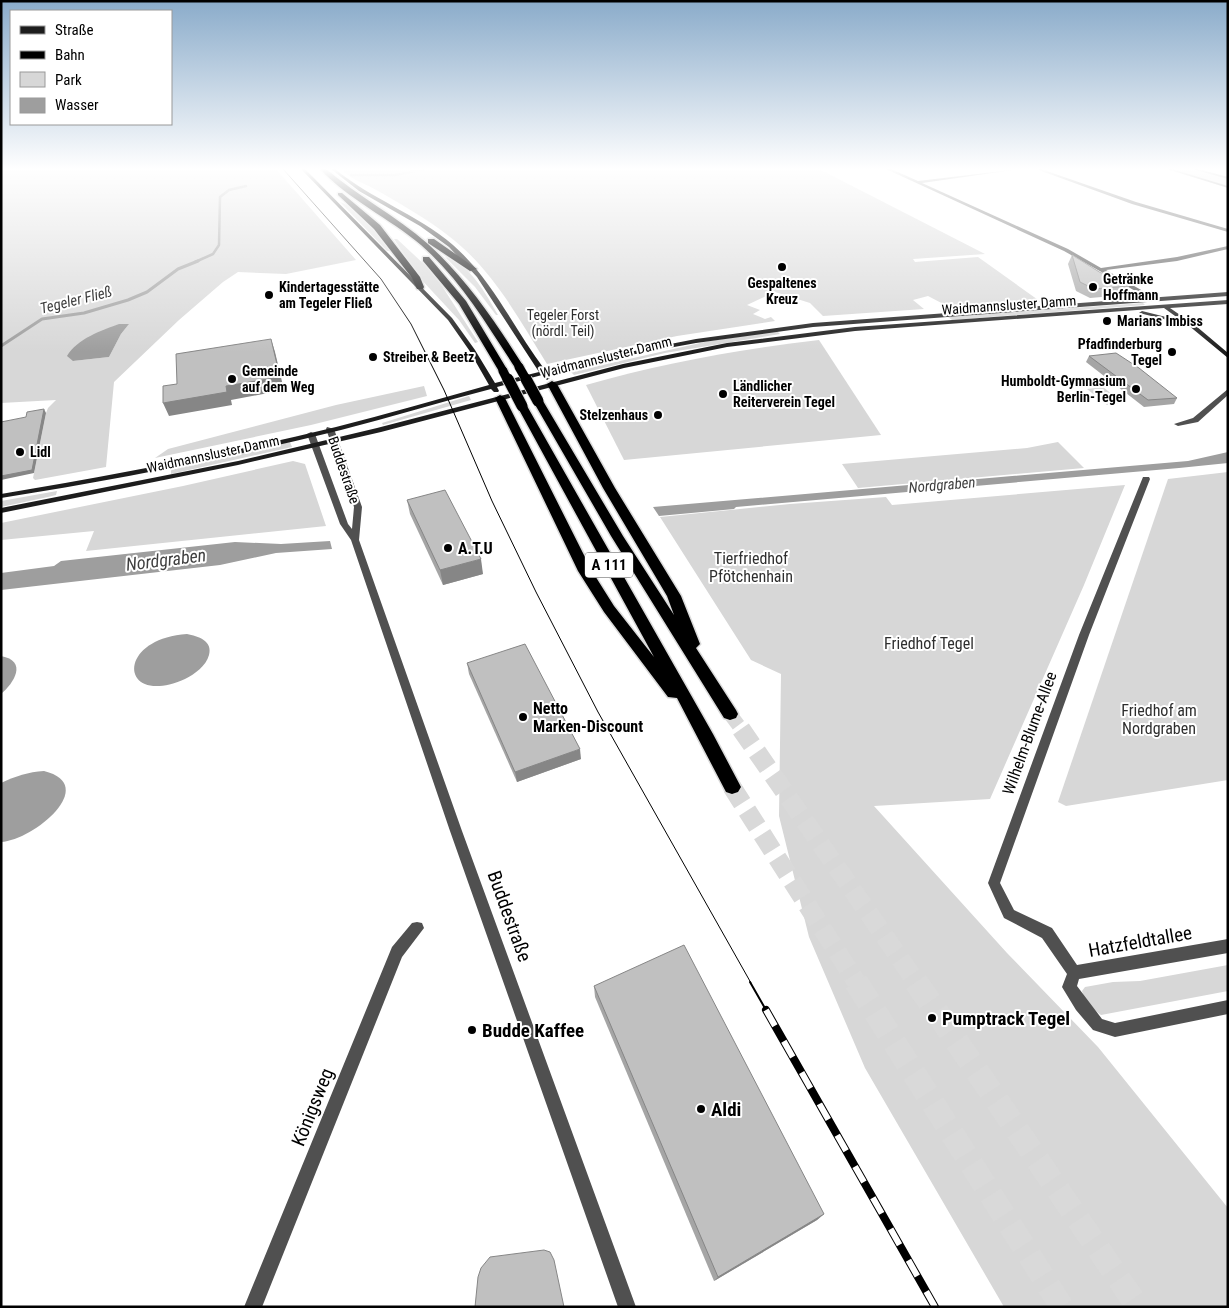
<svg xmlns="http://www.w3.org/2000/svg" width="1229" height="1308" font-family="'Roboto Condensed',sans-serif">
	<rect width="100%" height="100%" fill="#fff"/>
	<g fill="#d7d7d7" fill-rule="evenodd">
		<path d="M1 169H276L356 260 286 274 238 272 223 282 179 320 114 382 106 467 35 480 33 478 46 413 48 408 56 400 1 403ZM129 324 121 334 109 357 73 361Z"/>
		<path d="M341 169H819L985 254 913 259 915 262 978 257 1041 302 951 308 928 296 913 300 924 309 823 316 810 303 775 292 747 305 760 310 753 314 765 319 771 317 775 321 677 336 547 364C519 319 493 270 450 237 429 220 404 206 380 192 367 184 351 180 341 169Z"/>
		<path d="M1171 169H1191L1228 179V186Z"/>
		<path d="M340 202C360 209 379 232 390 251H387Z"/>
		<path d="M394 239H397L427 267 442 286 478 342 475 343 459 320 418 276Z"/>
		<path d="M445 257C470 264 486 294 498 315H496L475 287Z"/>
		<path d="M1143 303 1145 305 952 320 948 317Z"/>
		<path d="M777 331 780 334 665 353 574 375 571 372 709 341Z"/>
		<path d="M819 340 881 435 624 460 586 385C662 363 740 349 819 340Z"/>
		<path d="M424 386 427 396 311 425 155 458 168 449 336 405Z"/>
		<path d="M1103 387 1123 403 1107 405 1087 389Z"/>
		<path d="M469 396 471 400 383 425 382 423Z"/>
		<path d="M290 442 292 447 171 474V468Z"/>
		<path d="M1058 442 1084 468 858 488 842 464 1027 448Z"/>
		<path d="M293 461 305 464 326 526 86 551 94 531 1 540V523L183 486Z"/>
		<path d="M1228 472V780L1066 806 1058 802 1168 479Z"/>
		<path d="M1125 485 1084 585 990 799 874 806 1007 953 1098 1047 1228 1208V1307H1004L865 1068 809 937 779 816 781 674 751 660 660 517 790 504 886 497 892 505Z"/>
		<path d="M57 491 56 495 48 497 1 507V501Z"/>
		<path d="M1228 965V991L1101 1015C1094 1010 1084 1000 1082 991L1085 987 1113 982 1140 981Z"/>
	</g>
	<g fill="#9e9e9e">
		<path d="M119 324H129L121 334 109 357 73 361 67 356C77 339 102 330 119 324Z"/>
		<path d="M1228 452V463L1179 468 736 507 734 509 659 516 653 507 1188 461Z"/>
		<path d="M330 541 332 549 276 553 220 565 1 590V573L54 566 61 561 235 542 281 544Z"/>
		<path d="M187 634C198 636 213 641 209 655 206 666 195 674 185 679 120 708 114 639 187 634Z"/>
		<path d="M1 656C28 661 14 683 1 694Z"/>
		<path d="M44 771C100 785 34 840 1 842V783C16 776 28 772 44 771Z"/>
	</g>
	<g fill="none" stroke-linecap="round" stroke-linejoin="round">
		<g stroke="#9e9e9e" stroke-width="2.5">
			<path d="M351 175H395L425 169"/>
			<path d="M195 262 213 254 219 245 220 197 229 190 246 186"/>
		</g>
		<path stroke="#9e9e9e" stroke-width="3" d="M1 346 42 319 84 313 128 300 147 292 178 269 198 261"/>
		<path stroke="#d9d9d9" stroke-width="14" stroke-dasharray="14 8" stroke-linecap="butt" d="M730 714 742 730"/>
		<g stroke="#d9d9d9" stroke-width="19" stroke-dasharray="19 9" stroke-linecap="butt">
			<path d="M741 729 917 983"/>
			<path d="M732 787 857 983"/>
		</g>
		<g stroke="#d9d9d9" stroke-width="24" stroke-dasharray="24 12" stroke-linecap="butt">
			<path d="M856 982 1062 1307"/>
			<path d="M916 982 1138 1307"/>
		</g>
		<g stroke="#dbdbdb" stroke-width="3">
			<g id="highway">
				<path d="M320 169H326C358 196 396 216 428 244 467 279 496 323 524 367L522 369H516C487 325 461 280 421 245 389 218 349 200 320 169Z"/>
				<path d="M338 193H342L380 225 420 277 424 287 423 289H417L412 278 374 229 338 195Z"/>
				<path d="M428 239H434L477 269 470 271 428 243Z"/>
				<path d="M423 257H429L466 301 508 371 506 373H500L459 304 423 261Z"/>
				<path d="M552 381 557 384 615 488 681 596 700 644 696 648 736 710 738 714 736 718 730 720 724 718 611 536 533 401 538 398 543 401 623 536 674 615 667 596 603 488 547 384Z"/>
				<path d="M500 395 505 398 592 571 614 606 654 657 517 406 522 403 527 406 713 734 741 787 738 792 732 794 726 792 677 698 668 697 604 612 578 571 495 398Z"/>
			</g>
		</g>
		<g fill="#505050" fill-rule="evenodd">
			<path d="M886 169H891L918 181 1020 169 922 183 1068 249 1101 268 1177 257 1228 246V249L1177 261 1106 270 1157 299V301L1155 302 1064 251Z"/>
			<path d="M1036 169H1041L1136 202 1228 229V232L1132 204Z"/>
			<path d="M1167 169H1172L1228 186V188Z"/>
			<path d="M1192 169H1198L1228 177V179Z"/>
			<path d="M1228 389V395L1198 422 1178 426 1174 424 1193 418Z"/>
			<path d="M327 427 334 429 362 507 359 540 462 831 636 1307H618L450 831 351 540 340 524 307 434 311 432 315 434 348 524 352 529 354 507 326 429Z"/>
			<path d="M1143 477H1149L1150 479 1089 635 1000 883 1014 910 1052 928 1077 965 1228 939V953L1079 979 1077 986 1102 1019 1115 1023 1228 1000V1014L1115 1037 1093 1030 1076 1010 1062 987 1067 974 1042 938 1004 918 988 883 1079 635Z"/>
			<path d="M417 922 422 923 424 928 402 957 262 1307H244L392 947 412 923Z"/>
		</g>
		<g fill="#1d1d1d" fill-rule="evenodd">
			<path d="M301 169H305L452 318 475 350 495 383 539 372 477 277 449 247 420 226 359 191 331 169H335C371 199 417 214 453 245 492 279 514 329 545 370L619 354 696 339 813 323 1228 292V296L813 327 696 343 619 357 547 374 550 378 547 380 542 375 497 387 499 391 498 392H494L491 389C441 402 391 417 341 430 229 458 115 480 1 498V494C114 475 225 454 336 427 387 414 438 399 489 385L469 350 448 320Z"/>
			<path d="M1228 300V304L1170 308 1196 326 1228 353V358L1188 325 1139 313 1142 311 1182 321 1164 308 855 331 727 347 624 368 381 432 238 465 1 513V508L238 461 377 428 623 364 727 343 855 327Z"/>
		</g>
		<use href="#highway" fill="#000" fill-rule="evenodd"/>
		<path stroke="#000" stroke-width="1" d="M283 169 381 279 411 324 444 390 492 501 536 592 598 712 751 983"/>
		<path stroke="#000" stroke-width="2" d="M750 982 766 1010"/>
		<g stroke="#000" stroke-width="8">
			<path id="rail" d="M766 1010 935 1307"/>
		</g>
		<use href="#rail" stroke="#fff" stroke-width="6" stroke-dasharray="18" stroke-linecap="butt"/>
		<g stroke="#dbdbdb" stroke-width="10" stroke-linecap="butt">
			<g id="highway-bridge-far1">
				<path d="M519 367 527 381"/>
				<path d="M503 371 508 381"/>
			</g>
		</g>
		<g stroke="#dbdbdb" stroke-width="13" stroke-linecap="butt">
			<g id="highway-bridge">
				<path d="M508 379 522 406"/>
				<path d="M526 379 538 401"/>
			</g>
		</g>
		<use href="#highway-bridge-far1" stroke="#000" stroke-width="9"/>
		<use href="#highway-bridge" stroke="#000" stroke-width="11"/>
	</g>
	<g fill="#a5a5a5">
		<path d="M1072 255 1101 273 1129 286 1125 295 1090 298 1076 291 1068 264Z"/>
		<path d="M1089 356 1177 398 1174 404 1144 407 1086 362Z"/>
		<path d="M407 500 483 574 443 585 410 514Z"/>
		<path d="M467 663 581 759 517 782 469 674Z"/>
		<path d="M594 986 824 1214 817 1220 714 1281 595 997Z"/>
	</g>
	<g fill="#868686">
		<path d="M271 339 275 352 284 390 231 400 232 405 169 416 163 403 226 386Z"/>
		<path d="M44 409 46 413 34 473 1 480V476Z"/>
		<path d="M481 559 483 574 443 585 440 570Z"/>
		<path d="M580 749 581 759 517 782 515 772Z"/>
		<path d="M824 1214 817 1220 714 1281 718 1277Z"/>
	</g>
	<g fill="#c0c0c0" stroke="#868686">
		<path d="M1072 255 1101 273 1106 272 1129 286 1094 289 1080 282Z"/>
		<path d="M271 339 280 377 226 386 227 392 163 403V386L177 384 176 354Z"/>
		<path d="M1116 353 1139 368 1177 398 1148 400 1089 356Z"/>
		<path d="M44 409 32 470 1 476V422L26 417 27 412Z"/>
		<path d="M445 490 481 559 440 570 407 500Z"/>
		<path d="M525 644 580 749 515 772 467 663Z"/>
		<path d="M684 945 824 1214 718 1277 594 986Z"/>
		<path d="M544 1250 550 1252 554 1260 564 1307H475L478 1277 481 1268 490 1257Z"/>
	</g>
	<linearGradient id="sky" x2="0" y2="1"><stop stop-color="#8aabca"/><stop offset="0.48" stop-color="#fff"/><stop offset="1" stop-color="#fff" stop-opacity="0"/></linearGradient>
	<rect width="1229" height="352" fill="url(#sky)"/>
	<g fill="#000" stroke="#fff" stroke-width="2">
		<circle cx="782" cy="267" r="5"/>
		<circle cx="1093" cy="287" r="5"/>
		<circle cx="269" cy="295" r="5"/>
		<circle cx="1107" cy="321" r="5"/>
		<circle cx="1172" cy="352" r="5"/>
		<circle cx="373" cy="357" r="5"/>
		<circle cx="232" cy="379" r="5"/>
		<circle cx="1136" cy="389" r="5"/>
		<circle cx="723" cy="394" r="5"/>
		<circle cx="658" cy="415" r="5"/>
		<circle cx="20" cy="452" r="5"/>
		<circle cx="448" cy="548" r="5"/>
		<circle cx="523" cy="717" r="5"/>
		<circle cx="932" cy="1018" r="5"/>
		<circle cx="472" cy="1030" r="5"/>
		<circle cx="701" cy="1109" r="5"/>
	</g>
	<g text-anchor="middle" stroke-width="4" stroke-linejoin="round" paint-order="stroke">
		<g font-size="14" font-weight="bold" fill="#000" stroke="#fff" text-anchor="start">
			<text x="1103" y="284">Getränke<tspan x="1103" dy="16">Hoffmann</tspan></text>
			<text x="782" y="288" text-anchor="middle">Gespaltenes<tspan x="782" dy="16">Kreuz</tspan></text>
			<text x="279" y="292">Kindertagesstätte<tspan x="279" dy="16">am Tegeler Fließ</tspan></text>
			<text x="1117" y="326">Marians Imbiss</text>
			<text x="1162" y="349" text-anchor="end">Pfadfinderburg<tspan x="1162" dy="16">Tegel</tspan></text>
			<text x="383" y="362">Streiber &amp; Beetz</text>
			<text x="242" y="376">Gemeinde<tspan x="242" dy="16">auf dem Weg</tspan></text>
			<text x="1126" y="386" text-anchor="end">Humboldt-Gymnasium<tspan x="1126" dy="16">Berlin-Tegel</tspan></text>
			<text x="733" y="391">Ländlicher<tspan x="733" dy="16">Reiterverein Tegel</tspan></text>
			<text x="648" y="420" text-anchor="end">Stelzenhaus</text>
			<text x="30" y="457">Lidl</text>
		</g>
		<g font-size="14" fill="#000" stroke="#fff">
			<text transform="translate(1009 305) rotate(-4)" y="5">Waidmannsluster Damm</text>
			<text transform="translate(606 357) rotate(-14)" y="5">Waidmannsluster Damm</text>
			<text transform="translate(213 454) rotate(-12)" y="5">Waidmannsluster Damm</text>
			<text transform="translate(344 470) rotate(71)" y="5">Buddestraße</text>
		</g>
		<g font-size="14" fill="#2e2e2e" stroke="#fff">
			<text x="563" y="320">Tegeler Forst<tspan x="563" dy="16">(nördl. Teil)</tspan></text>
		</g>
		<g font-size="15" font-style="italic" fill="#3f3f3f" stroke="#fff">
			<text transform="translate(76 300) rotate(-14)" y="5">Tegeler Fließ</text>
			<text transform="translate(942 485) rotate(-5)" y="5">Nordgraben</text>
		</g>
		<rect fill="#fff" stroke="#4c4c4c" stroke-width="1" x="585" y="552.5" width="48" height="25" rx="4"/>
		<g font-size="15" font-weight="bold" fill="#000">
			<text x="609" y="570">A 111</text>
		</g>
		<g font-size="16" font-weight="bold" fill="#000" stroke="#fff" text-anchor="start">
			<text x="458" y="554">A.T.U</text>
			<text x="533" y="714">Netto<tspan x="533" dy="18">Marken-Discount</tspan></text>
		</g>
		<g font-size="16" fill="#2e2e2e" stroke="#fff">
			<text x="751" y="564">Tierfriedhof<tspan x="751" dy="18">Pfötchenhain</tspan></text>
			<text x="929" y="649">Friedhof Tegel</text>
			<text x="1159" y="716">Friedhof am<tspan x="1159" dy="18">Nordgraben</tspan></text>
		</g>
		<g font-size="16" fill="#000" stroke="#fff">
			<text transform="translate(1029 733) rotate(-70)" y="6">Wilhelm-Blume-Allee</text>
		</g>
		<g font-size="18" font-style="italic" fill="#3f3f3f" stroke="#fff">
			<text transform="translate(166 560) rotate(-7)" y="6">Nordgraben</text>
		</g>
		<g font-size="19" fill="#000" stroke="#fff">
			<text transform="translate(510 916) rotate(70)" y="7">Buddestraße</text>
			<text transform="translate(1140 941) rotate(-10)" y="7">Hatzfeldtallee</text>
			<text transform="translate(312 1107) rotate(-68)" y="7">Königsweg</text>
		</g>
		<g font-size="19" font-weight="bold" fill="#000" stroke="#fff" text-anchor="start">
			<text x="942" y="1025">Pumptrack Tegel</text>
			<text x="482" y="1037">Budde Kaffee</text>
			<text x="711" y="1116">Aldi</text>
		</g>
	</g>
	<rect width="1229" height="1308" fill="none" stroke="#000000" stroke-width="5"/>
	<rect x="10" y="10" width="162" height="115" fill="#ffffff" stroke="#999999"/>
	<rect x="20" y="26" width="25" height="8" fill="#1d1d1d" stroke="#999999"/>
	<text x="55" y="35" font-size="15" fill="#000000">Straße</text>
	<rect x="20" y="51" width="25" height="8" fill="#000000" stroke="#999999"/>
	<text x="55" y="60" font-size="15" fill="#000000">Bahn</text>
	<rect x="20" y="72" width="25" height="15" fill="#d7d7d7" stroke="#999999"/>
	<text x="55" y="85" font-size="15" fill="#000000">Park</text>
	<rect x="20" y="98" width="25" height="15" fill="#9e9e9e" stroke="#999999"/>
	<text x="55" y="110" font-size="15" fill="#000000">Wasser</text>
</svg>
